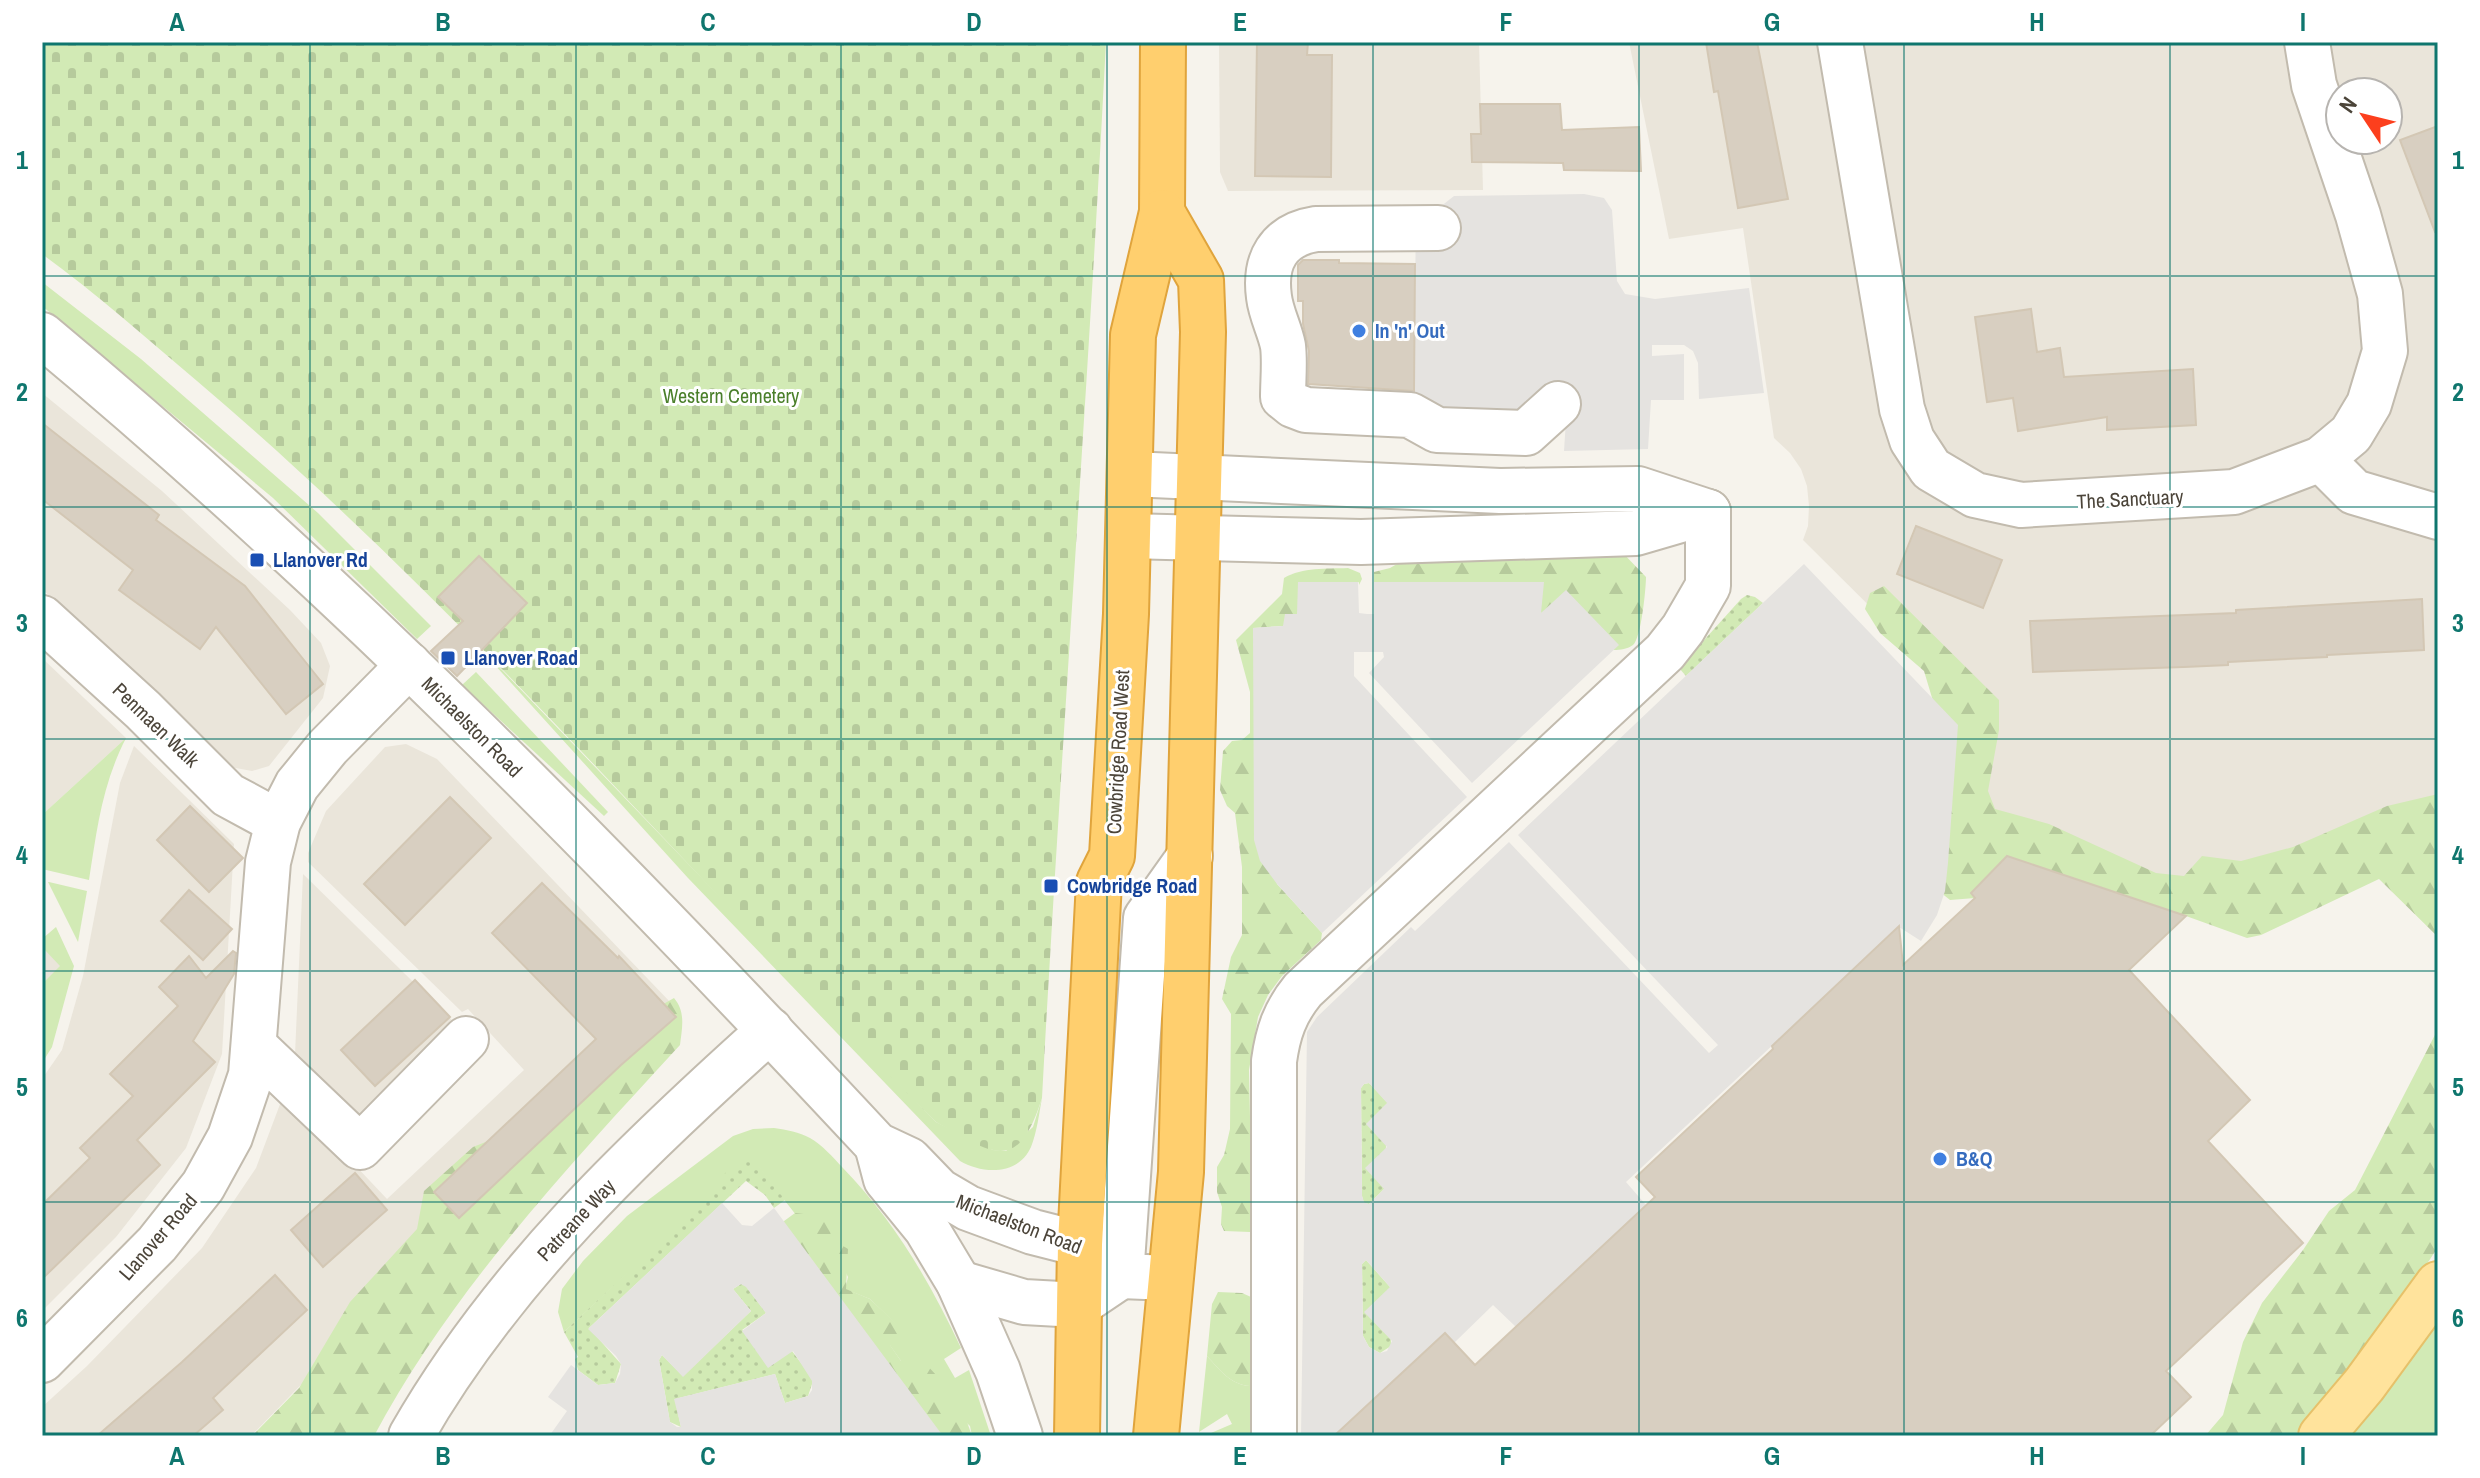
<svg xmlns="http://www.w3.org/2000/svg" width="2480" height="1478" font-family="'Archivo Narrow',sans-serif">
	<defs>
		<pattern id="forest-firs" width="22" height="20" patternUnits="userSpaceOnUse" patternTransform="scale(2)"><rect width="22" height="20" fill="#d2eab5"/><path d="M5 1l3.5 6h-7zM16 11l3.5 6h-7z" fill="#b6ca9c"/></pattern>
		<pattern id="cemetery-stones" width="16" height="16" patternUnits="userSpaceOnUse" patternTransform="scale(2)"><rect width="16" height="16" fill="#d2eab5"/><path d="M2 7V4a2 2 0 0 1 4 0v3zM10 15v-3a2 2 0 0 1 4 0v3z" fill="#b6ca9c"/></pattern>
		<pattern id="garden-dots" width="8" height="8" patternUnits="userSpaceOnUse" patternTransform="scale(2)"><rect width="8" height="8" fill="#d2eab5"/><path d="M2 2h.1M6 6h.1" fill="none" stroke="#b6ca9c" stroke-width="1.8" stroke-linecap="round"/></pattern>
	</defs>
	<rect width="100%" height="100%" fill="#f6f3ec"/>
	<g fill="#eae5da" fill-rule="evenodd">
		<path d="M1219 42H1479L1483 190 1228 191 1220 172Z"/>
		<path d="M1629 42H2438V850L2225 900 1974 820 1980 716 1803 540 1808 526 1809 506 1807 486 1801 469 1790 453 1774 438 1743 228 1669 239ZM2340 92H2388V140H2340Z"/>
		<path d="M42 393 162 491 290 610 321 643 330 666 323 698 269 766 252 771 225 766 142 680 42 589Z"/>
		<path d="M42 658 126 738 42 815Z"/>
		<path d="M406 744 437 759 672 1004 251 1436H42V1407L87 1366 202 1248 256 1168 285 1091 387 1199 524 1070 468 1009 462 1012 308 862V853L326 811 385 747Z"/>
		<path d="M134 746 234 844 222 1054 186 1148 116 1237 42 1311V1079L62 1050 83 976 120 783Z"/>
		<path d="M303 874 454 1022 356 1120 295 1054Z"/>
		<path d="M42 947 61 966 42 984Z"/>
	</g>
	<g fill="#d2eab5">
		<path d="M42 282 141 359 318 513 431 626 417 639 273 498 42 306Z"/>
		<path d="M454 620 936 1122 993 1150 1006 1151 1033 1127 1042 1098C1039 1114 1037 1132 1031 1147 1018 1176 982 1174 960 1161L688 878Z"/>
		<path d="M476 672 608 812 604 816 462 685Z"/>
		<path d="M126 738C102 785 97 829 89 880L42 869V815Z"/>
		<path d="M49 882 87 891 78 942 48 882Z"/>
		<path d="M56 927 74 966 52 1047 42 1063V984L60 966 42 947V939Z"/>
		<path d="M774 1128C787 1130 799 1132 810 1138 822 1145 833 1157 842 1167 894 1220 930 1282 961 1348L944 1359 955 1378 969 1370 991 1436H972L970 1426 901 1361 889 1344 900 1328 870 1299 845 1289 848 1277 829 1238 796 1215 758 1166 749 1161 564 1332 558 1312 562 1289 583 1261 627 1216 733 1136 753 1129Z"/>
		<path d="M2438 1318V1436H2344Z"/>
		<path d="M1207 1356C1220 1370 1231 1385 1250 1386L1252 1436H1204L1232 1424 1227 1414 1199 1432Z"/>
	</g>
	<g fill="url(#forest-firs)">
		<path d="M1619 549 1646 577C1646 589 1641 639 1633 645 1628 649 1620 650 1614 650L1558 604 1541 613 1389 582H1374V572L1390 568 1411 556Z"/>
		<path d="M1348 568 1360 573 1362 579 1359 585V582L1297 614 1283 626 1253 628 1277 884 1322 933 1321 940 1282 976 1268 995 1258 1017 1249 1070 1251 1164 1256 1185 1250 1232 1224 1231 1221 1224 1222 1207 1217 1192V1167L1224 1155 1230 1129 1231 1014 1222 999 1231 957 1242 935V867L1235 813 1227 806 1220 790 1223 751 1232 741 1242 740 1250 733V692L1236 640 1282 594 1284 578C1303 567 1326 569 1348 568Z"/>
		<path d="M1884 586 1999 700V730L1988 791 1995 809 2049 824 2156 873 2184 876 2202 856 2241 861 2293 847 2387 806 2438 794V937L2379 879 2261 935 2247 938 2186 916 1971 893 1975 898 1950 900 1940 892 1936 711 1924 671 1880 633 1865 609 1870 593Z"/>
		<path d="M674 998C686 1012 682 1028 680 1045 568 1167 452 1290 374 1436H252L299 1388 350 1302 417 1229 424 1191 473 1147 533 1123 651 1011Z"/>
		<path d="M2438 1029V1247L2406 1296 2334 1390 2294 1436H2205L2223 1415 2243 1342 2262 1303 2303 1250 2329 1211 2355 1190Z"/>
		<path d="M795 1213 821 1216 831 1231 830 1238 848 1249 846 1289 870 1299 901 1328 890 1345 901 1361 924 1362 937 1376 934 1391 947 1402 962 1408 972 1436H916L780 1224Z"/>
		<path d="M1218 1292 1242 1293 1251 1297 1259 1315 1257 1378 1250 1386C1231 1385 1220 1370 1207 1356L1212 1304Z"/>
	</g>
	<path fill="url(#cemetery-stones)" d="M42 42H1106C1088 394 1061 746 1042 1098 1018 1174 994 1155 936 1122 690 875 463 607 197 381 146 338 96 293 42 254Z"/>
	<g fill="url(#garden-dots)">
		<path d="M1747 595 1755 597 1763 603 1686 676 1679 668 1741 599Z"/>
		<path d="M1369 1083 1388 1103 1384 1189 1369 1204 1364 1203 1362 1196 1361 1088 1364 1084Z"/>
		<path d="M749 1160 758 1165 785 1200 774 1208 765 1195 746 1181 589 1328 621 1364 615 1383 598 1385 578 1370 575 1359 578 1357 564 1332 713 1192C719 1175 731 1166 749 1160Z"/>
		<path d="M1366 1260 1390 1287 1391 1346 1380 1353 1369 1347 1363 1336 1362 1264Z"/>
		<path d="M741 1284 746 1286 766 1313 742 1330 792 1351 807 1371 813 1381 808 1396 785 1403 775 1374 675 1399 681 1427 670 1422 659 1360 662 1355 683 1376 751 1311 733 1289Z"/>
	</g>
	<g fill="#e5e3e0" fill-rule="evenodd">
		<path d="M1584 194 1604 198 1612 210 1617 281 1625 294 1655 299 1749 288 1764 393 1699 399 1698 363 1693 351 1684 345H1652V356L1684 354V400H1651L1648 449 1564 451 1566 420 1475 421 1426 404 1414 393 1416 210 1435 211 1454 196Z"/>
		<path d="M1804 564 1958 725 1948 863 1945 891 1937 915 1921 941 1899 927 1626 1182 1646 1205 1516 1327 1493 1305 1454 1343 1445 1333 1334 1436H1301L1307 1032 1317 1017 1411 927 1415 931 1509 842 1709 1053 1718 1045 1518 835ZM1369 1083 1387 1103 1366 1124 1387 1147 1365 1168 1384 1189 1369 1204 1364 1202 1362 1196 1361 1088 1364 1084ZM1366 1260 1390 1287 1364 1312 1392 1341 1387 1351 1380 1353 1369 1347 1363 1336 1362 1264Z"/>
		<path d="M1298 582H1358L1359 613 1367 614H1374V582H1544L1541 613 1566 590 1619 645 1472 783 1369 673 1384 657 1383 652H1354V676L1467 797 1322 933 1277 884 1260 861 1254 840 1253 628 1283 626 1285 614H1297Z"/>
		<path d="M722 1203 742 1225 752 1226 774 1208 943 1436 550 1435 567 1411 548 1397 571 1365 598 1385 615 1383 620 1374 621 1364 616 1356 588 1329ZM741 1284 746 1287 766 1313 742 1331 768 1368 793 1351 812 1381V1390L808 1396 785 1403 775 1374 674 1399 681 1427H677L670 1422 659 1360 662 1355 683 1377 751 1311 733 1289Z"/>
	</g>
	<g fill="#d8cfc1" stroke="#d3c7b4" stroke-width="2">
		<path d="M1257 42H1308L1307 55H1332L1331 177 1255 176Z"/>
		<path d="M1706 42H1757L1788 199 1738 208 1718 91 1714 92Z"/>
		<path d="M1480 104H1560L1562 130 1639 127 1641 171 1564 170 1563 163 1472 162 1471 134H1481Z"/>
		<path d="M2438 126V231L2435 232 2400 140Z"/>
		<path d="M1303 260H1339V263L1415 264 1414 391 1308 384 1309 351 1303 324V301H1298V265Z"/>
		<path d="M2031 309 2037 352 2060 348 2064 377 2193 369 2196 425 2107 430V417L2018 431 2013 398 1987 402 1975 317Z"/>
		<path d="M42 423 159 515 156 520 245 586 323 684 286 714 216 627 200 649 119 590 133 570 42 499Z"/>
		<path d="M1916 526 2002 560 1983 608 1897 574Z"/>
		<path d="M479 556 527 603 457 676 431 651 463 621 438 597Z"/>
		<path d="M2422 599 2424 650 2327 655V657L2228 662V665L2184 667 2033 672 2030 621 2236 613V610Z"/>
		<path d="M450 797 491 838 405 925 364 884Z"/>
		<path d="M190 806 243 858 209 892 157 840Z"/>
		<path d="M2007 856 2186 916 2129 970 2250 1100 2208 1141 2303 1243 2166 1371 2191 1397 2150 1436H1334L1445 1333 1475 1365 1655 1197 1636 1177 1773 1049 1772 1046 1899 926 1903 965 1975 898 1971 893Z"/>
		<path d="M542 883 618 958 619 956 676 1017 621 1065 459 1218 434 1192 596 1039 492 933Z"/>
		<path d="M189 890 232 929 203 960 161 921Z"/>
		<path d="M233 951 236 953 234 974 193 1041 215 1062 137 1140 160 1165 42 1279V1205L90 1158 80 1148 133 1096 110 1074 178 1006 159 987 189 956 206 978Z"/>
		<path d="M415 980 450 1017 375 1086 341 1050Z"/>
		<path d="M355 1173 387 1210 323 1267 291 1230Z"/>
		<path d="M275 1275 307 1310 213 1398 223 1410 193 1436H97L182 1362Z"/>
	</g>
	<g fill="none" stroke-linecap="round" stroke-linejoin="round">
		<g stroke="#c2bbae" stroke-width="48">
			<g id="minor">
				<path d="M1840 42 1902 409 1912 440 1931 469 1975 495 2021 505 2234 492 2321 459 2351 434 2369 404 2385 351 2380 294 2358 215 2314 85 2307 42"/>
				<path d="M1438 228 1316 229C1278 235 1264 261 1269 297 1271 314 1280 330 1283 346 1285 362 1283 381 1283 397L1293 405 1306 410 1410 415 1437 430 1526 433 1558 404"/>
				<path d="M42 335C340 583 612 861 877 1145L909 1160 939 1191 968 1208 1033 1232 1080 1244 1121 1276 1170 1278"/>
				<path d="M2321 459 2354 492 2438 517"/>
				<path d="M1131 474 1500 491 1638 489 1708 512"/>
				<path d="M1128 536 1361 542 1636 533 1708 512"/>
				<path d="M42 618 143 710 228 795 278 822"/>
				<path d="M254 1046 360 1147 466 1039"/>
				<path d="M877 1145 886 1179 926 1228 959 1283 998 1371 1020 1436"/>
				<path d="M959 1283 1024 1302 1078 1305 1121 1276 1146 918 1190 856"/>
				<path d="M42 1360 157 1244 203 1186 230 1137 251 1075 268 862 278 822 297 785 328 747 409 665"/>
				<path d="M411 1436C501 1278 636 1150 770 1030"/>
				<path d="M1274 1436V1061C1278 1032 1285 1012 1303 990L1665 652 1683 629 1708 586V512"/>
			</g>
		</g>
		<g stroke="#e6c16a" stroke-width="48">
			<path id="major" d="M2321 1436 2364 1385 2438 1284"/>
		</g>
		<g stroke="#e0a43c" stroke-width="48">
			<g id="highway">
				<path d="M1077 1436 1080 1244 1099 882 1112 856 1126 614 1133 335 1162 212 1163 42"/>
				<path d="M1156 1436 1181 1172 1203 332 1201 280 1162 212"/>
			</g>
		</g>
		<use href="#minor" stroke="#fff" stroke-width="44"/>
		<use href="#major" stroke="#ffe39c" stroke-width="44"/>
		<use href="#highway" stroke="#ffcf6e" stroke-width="44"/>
	</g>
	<path fill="none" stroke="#0f766e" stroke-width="2" stroke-opacity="0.55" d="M310 42V1436M576 42V1436M841 42V1436M1107 42V1436M1373 42V1436M1639 42V1436M1904 42V1436M2170 42V1436M42 276H2438M42 507H2438M42 739H2438M42 971H2438M42 1202H2438"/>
	<g fill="#3f7fe0" stroke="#fff" stroke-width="3">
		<circle cx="1359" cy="331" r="8"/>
		<circle cx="1940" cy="1159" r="8"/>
	</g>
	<g fill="#1a4fb4" stroke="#fff" stroke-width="3">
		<rect x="249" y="552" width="16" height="16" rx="4"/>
		<rect x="440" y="650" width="16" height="16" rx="4"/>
		<rect x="1043" y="878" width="16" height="16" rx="4"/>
	</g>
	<g text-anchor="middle" stroke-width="6" stroke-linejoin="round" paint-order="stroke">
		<g font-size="20" font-weight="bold" fill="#366cbe" stroke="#fff" text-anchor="start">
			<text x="1375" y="338">In 'n' Out</text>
			<text x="1956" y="1166">B&amp;Q</text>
		</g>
		<g font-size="20" fill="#4a7f2a" stroke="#fff">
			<text x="731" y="403">Western Cemetery</text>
		</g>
		<g font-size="20" fill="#4b4439" stroke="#fff">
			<text transform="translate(2130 499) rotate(-3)" y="7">The Sanctuary</text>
			<text transform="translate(156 725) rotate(44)" y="7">Penmaen Walk</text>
			<text transform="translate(472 727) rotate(45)" y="7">Michaelston Road</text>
			<text transform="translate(1118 752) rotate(-87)" y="7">Cowbridge Road West</text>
			<text transform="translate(576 1220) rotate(-47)" y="7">Patreane Way</text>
			<text transform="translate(1019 1224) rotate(21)" y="7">Michaelston Road</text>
			<text transform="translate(158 1237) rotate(-49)" y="7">Llanover Road</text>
		</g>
		<g font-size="20" font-weight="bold" fill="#164399" stroke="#fff" text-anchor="start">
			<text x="273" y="567">Llanover Rd</text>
			<text x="464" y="665">Llanover Road</text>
			<text x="1067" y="893">Cowbridge Road</text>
		</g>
	</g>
	<rect width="2480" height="1478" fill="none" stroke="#ffffff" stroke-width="88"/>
	<g transform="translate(2364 116) rotate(305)"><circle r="38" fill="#ffffff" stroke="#b7b4b0" stroke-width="2"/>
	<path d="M0-6L14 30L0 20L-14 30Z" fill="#fc3f1d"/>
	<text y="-12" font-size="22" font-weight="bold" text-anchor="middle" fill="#4b4439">N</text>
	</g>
	<rect x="44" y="44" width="2392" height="1390" fill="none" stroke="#0f766e" stroke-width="3"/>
	<g font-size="26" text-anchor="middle" font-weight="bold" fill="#0f766e">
		<text x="177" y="31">A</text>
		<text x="443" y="31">B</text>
		<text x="708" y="31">C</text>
		<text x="974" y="31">D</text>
		<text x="1240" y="31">E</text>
		<text x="1506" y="31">F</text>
		<text x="1772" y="31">G</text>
		<text x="2037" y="31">H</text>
		<text x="2303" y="31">I</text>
		<text x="22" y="169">1</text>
		<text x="2458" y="169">1</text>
		<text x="22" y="401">2</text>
		<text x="2458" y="401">2</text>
		<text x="22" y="632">3</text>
		<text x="2458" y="632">3</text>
		<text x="22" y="864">4</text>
		<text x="2458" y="864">4</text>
		<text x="22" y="1096">5</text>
		<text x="2458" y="1096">5</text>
		<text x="22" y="1327">6</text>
		<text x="2458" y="1327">6</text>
		<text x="177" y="1465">A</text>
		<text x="443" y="1465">B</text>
		<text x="708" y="1465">C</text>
		<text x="974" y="1465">D</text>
		<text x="1240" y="1465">E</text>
		<text x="1506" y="1465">F</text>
		<text x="1772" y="1465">G</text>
		<text x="2037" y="1465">H</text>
		<text x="2303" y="1465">I</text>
	</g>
</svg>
